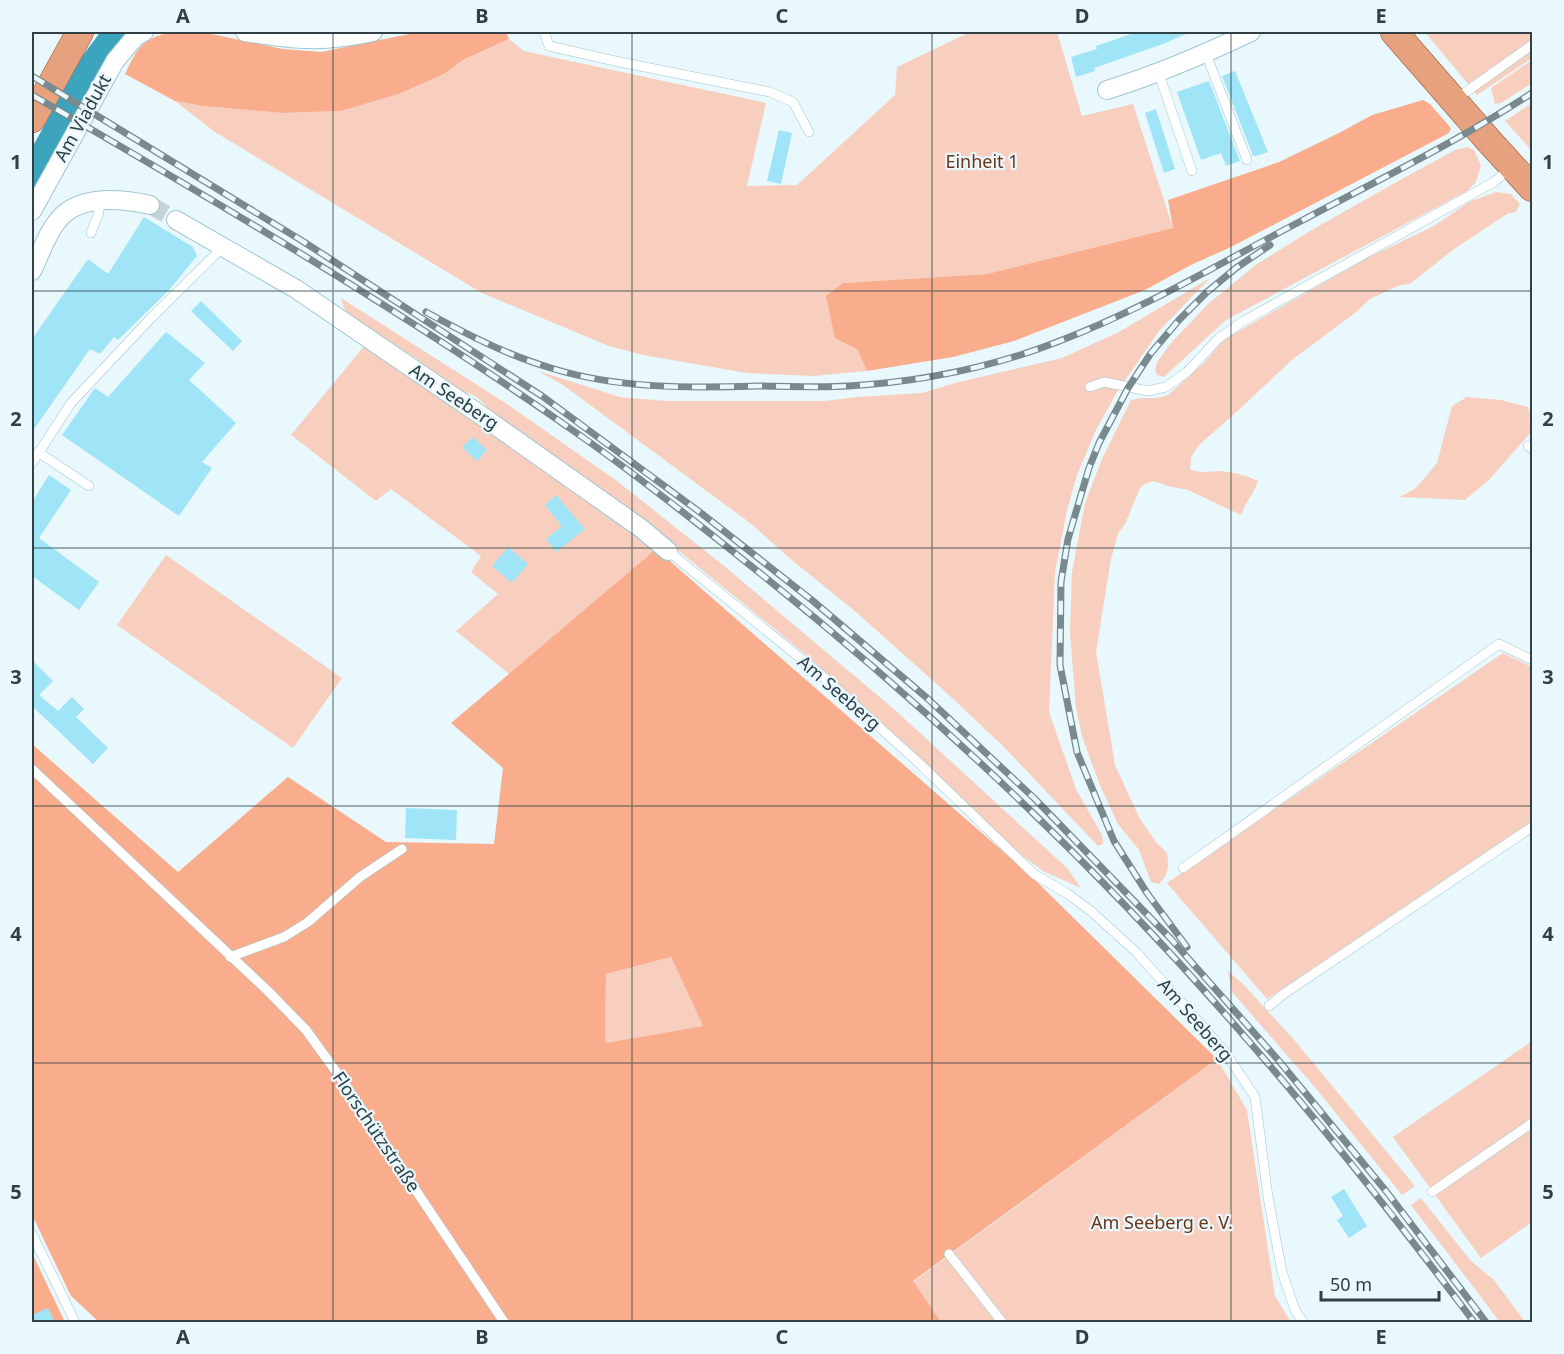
<svg xmlns="http://www.w3.org/2000/svg" width="1564" height="1354" font-family="'Noto Sans',sans-serif">
	<rect width="100%" height="100%" fill="#e8f8fc"/>
	<g fill="#f8cfbf">
		<path d="M970 32H1057L1082 116 1133 104 1173 228 987 274 843 283 857 349 867 371 813 376 747 373 643 355 609 346 482 293 215 132 175 101 203 106 282 113 341 111 399 94 444 74 463 60 509 39 524 51 766 103 747 186 797 185 895 95 897 67Z"/>
		<path d="M1425 32H1532V58L1477 95Z"/>
		<path d="M1532 60V83L1501 103 1495 104 1491 88Z"/>
		<path d="M1532 103V151L1505 121Z"/>
		<path d="M1467 147 1474 150 1481 166 1476 182 1467 191 1226 320 1164 377 1157 375 1155 370 1157 362 1172 342 1208 304 1257 264 1310 231 1400 180 1455 150Z"/>
		<path d="M1496 192 1511 194 1520 204 1516 212 1507 214 1454 249 1410 284 1400 285 1370 299 1355 313 1293 359 1231 417 1199 445 1191 457 1190 469C1200 474 1208 471 1219 471 1233 472 1246 475 1258 481 1254 494 1245 502 1241 515L1188 490 1168 486 1154 481 1145 484 1140 488 1125 524 1118 534 1111 559 1096 652 1115 765 1140 819 1156 842 1167 853C1169 866 1169 874 1159 884L1151 882 1139 850 1118 824 1101 788 1082 736 1076 708 1070 633 1072 572 1085 503 1102 459 1131 400 1142 398H1157L1168 395 1205 362 1225 339 1369 257 1434 226 1469 202Z"/>
		<path d="M1210 278 1159 331 1117 392 1095 432 1077 475 1067 510 1055 572 1049 712 1076 789 1102 835 1103 844 1098 846 1004 747 950 696 856 612 793 561 750 523 563 385 538 371 620 397 666 401H825L857 397 922 393 959 382 1062 358 1119 332Z"/>
		<path d="M341 298 507 404 617 481 723 565 895 710 1067 868 1081 888 1043 871 1019 853 890 730 805 654 663 538 497 421C491 414 486 405 479 399 470 391 459 393 449 388 436 383 432 371 422 363 398 341 348 335 341 298Z"/>
		<path d="M365 345 656 549 509 674 456 631 498 594 471 572 481 556 391 489 376 501 291 435Z"/>
		<path d="M1467 397 1501 400 1528 407 1530 415 1529 423 1532 424V431L1489 480 1465 500 1400 497 1416 488 1437 463 1452 406Z"/>
		<path d="M166 555 342 678 293 748 117 625Z"/>
		<path d="M1503 653 1532 667V821L1267 999 1167 883Z"/>
		<path d="M671 957 703 1026 605 1043 606 974Z"/>
		<path d="M1228 971 1244 985 1296 1042 1415 1186 1402 1195 1313 1085 1232 992Z"/>
		<path d="M1532 1041V1222L1481 1258 1393 1137Z"/>
		<path d="M1217 1059 1247 1110 1275 1296 1291 1322H941L913 1282Z"/>
		<path d="M1421 1198 1470 1260 1494 1280 1525 1322H1500L1411 1205Z"/>
	</g>
	<g fill="#f9ad8d" fill-rule="evenodd">
		<path d="M173 32H202L283 49 321 52 419 32H506L509 39 463 60 444 74 399 94 341 111 282 113 203 106 175 101 125 74C138 47 142 38 173 32Z"/>
		<path d="M1423 100 1430 104 1451 128 1449 133 1233 246 1191 265 1145 290 1014 341 953 357 867 371 857 349 835 338 826 296 843 283 987 274 1173 228 1168 200 1279 162 1341 132 1372 115Z"/>
		<path d="M656 549 1030 875 1217 1059 913 1281 941 1322H99L71 1296 32 1215V744L178 872 288 777 386 842 494 844 503 768 451 723ZM671 957 703 1026 605 1043 606 974Z"/>
		<path d="M32 1253 65 1322H32Z"/>
	</g>
	<g fill="none" stroke-linecap="round" stroke-linejoin="round">
		<path stroke="#3ca4bc" stroke-width="28" d="M32 177 94 64 118 32"/>
	</g>
	<g fill="#9fe5f7">
		<path d="M1137 32H1191L1163 44 1094 68 1095 71 1076 77 1071 57 1097 49 1096 46Z"/>
		<path d="M1235 71 1268 152 1256 156H1253L1222 76Z"/>
		<path d="M1209 81 1240 161 1226 166 1221 153 1201 160 1177 92Z"/>
		<path d="M1156 109 1175 169 1164 173 1145 113Z"/>
		<path d="M779 130 792 133 781 184 767 181Z"/>
		<path d="M144 217 193 247 197 256 169 290 118 340 114 337 100 354 90 349 32 432V339L88 259 108 274Z"/>
		<path d="M201 301 242 341 233 351 191 311Z"/>
		<path d="M166 332 205 363 189 380 236 423 202 462 212 468 179 516 62 435 95 388 108 397Z"/>
		<path d="M473 437 487 450 477 461 462 447Z"/>
		<path d="M49 475 71 490 39 538 99 582 79 610 32 576V502Z"/>
		<path d="M556 495 585 529 556 552 546 539 562 526 545 505Z"/>
		<path d="M508 547 528 564 512 583 492 566Z"/>
		<path d="M32 660 53 681 39 695 58 711 72 697 84 709 76 717 108 748 93 764 32 706Z"/>
		<path d="M406 808 457 810 456 840 405 838Z"/>
		<path d="M1344 1189 1367 1226 1349 1238 1337 1220 1343 1216 1331 1197Z"/>
		<path d="M48 1308 55 1323H32V1315Z"/>
	</g>
	<g fill="none" stroke-linecap="round" stroke-linejoin="round">
		<path stroke="#c3d3d7" stroke-width="18" stroke-dasharray="18 9" stroke-linecap="butt" d="M150 205 176 220"/>
		<g stroke="#9fc7d1" stroke-width="10">
			<g id="service">
				<path d="M546 32 545 34 549 46 615 61 770 92 793 102 809 132"/>
				<path d="M1206 54 1247 160"/>
				<path d="M1159 74 1192 171"/>
				<path d="M1456 99 1532 45"/>
				<path d="M91 233 99 212 98 201"/>
				<path d="M1090 387 1104 382 1148 391 1166 387 1187 372 1219 338 1242 322 1494 182 1511 167"/>
				<path d="M1528 446 1532 449"/>
				<path d="M38 452 89 486"/>
				<path d="M32 463 71 403 152 317 223 247"/>
				<path d="M668 551 825 678 920 764 1034 874 1068 894 1092 912 1136 952 1223 1049 1255 1097 1268 1197 1282 1272 1295 1310 1303 1322"/>
				<path d="M32 769 268 991 306 1030 340 1077 504 1322"/>
				<path d="M1183 868 1499 644 1532 660"/>
				<path d="M230 957 284 937 308 922 360 877 402 849"/>
				<path d="M1269 1006 1285 993 1532 827"/>
				<path d="M1432 1192 1532 1123"/>
				<path d="M32 1234 75 1322"/>
				<path d="M949 1254 1002 1322"/>
			</g>
		</g>
		<g stroke="#9fc7d1" stroke-width="20">
			<g id="minor">
				<path d="M245 32C295 40 323 43 373 32"/>
				<path d="M1107 90C1158 74 1203 55 1251 32"/>
				<path d="M32 211 115 61 135 37 144 32"/>
				<path d="M176 220 296 289 482 416 642 529 668 551"/>
				<path d="M32 271C41 253 49 227 64 214 87 195 123 199 150 205"/>
			</g>
		</g>
		<g stroke="#9b5632" stroke-width="28">
			<g id="primary">
				<path d="M1394 32 1489 141 1532 188"/>
				<path d="M32 119 80 32"/>
			</g>
		</g>
		<use href="#service" stroke="#fff" stroke-width="9"/>
		<use href="#minor" stroke="#fff" stroke-width="18"/>
		<use href="#primary" stroke="#e6a17f" stroke-width="27"/>
		<g stroke="#79898d" stroke-width="7">
			<g id="rail">
				<path d="M32 76 304 242 542 396 701 513 813 601 927 698 1034 798 1171 939 1210 983 1279 1061 1386 1191 1486 1322"/>
				<path d="M32 95C217 202 403 311 578 434 635 474 691 518 746 562 929 707 1100 868 1252 1045 1330 1134 1403 1228 1474 1322"/>
				<path d="M426 312C466 334 507 355 551 368 618 389 689 388 758 386 788 386 818 388 848 386 919 382 990 368 1057 342 1142 310 1222 262 1303 220 1380 179 1459 141 1532 93"/>
				<path d="M1187 947 1147 893 1114 841 1077 752 1060 665 1061 582 1068 539 1089 468 1099 443 1128 388 1151 353 1179 320 1207 292 1236 268 1270 245"/>
			</g>
		</g>
		<use href="#rail" stroke="#e8f8fc" stroke-width="4.5" stroke-dasharray="14" stroke-linecap="butt"/>
	</g>
	<path fill="none" stroke="#304044" stroke-width="1.5" stroke-opacity="0.55" d="M333 32V1322M632 32V1322M932 32V1322M1231 32V1322M32 291H1532M32 548H1532M32 806H1532M32 1063H1532"/>
	<g text-anchor="middle" stroke-width="4.5" stroke-linejoin="round" paint-order="stroke">
		<g font-size="18" fill="#304044" stroke="#e8f8fc">
			<text transform="translate(83 118) rotate(-61)" y="6">Am Viadukt</text>
			<text transform="translate(454 397) rotate(34)" y="6">Am Seeberg</text>
			<text transform="translate(839 693) rotate(41)" y="6">Am Seeberg</text>
			<text transform="translate(1195 1020) rotate(49)" y="6">Am Seeberg</text>
			<text transform="translate(376 1132) rotate(56)" y="6">Florschützstraße</text>
		</g>
		<g font-size="18" fill="#6e3317" stroke="#e8f8fc">
			<text x="982" y="168">Einheit 1</text>
			<text x="1162" y="1229">Am Seeberg e. V.</text>
		</g>
	</g>
	<rect width="1564" height="1354" fill="none" stroke="#e8f8fc" stroke-width="66"/>
	<path d="M1321 1291v9h118v-9" fill="none" stroke="#304044" stroke-width="3"/>
	<text x="1330" y="1291" font-size="18" fill="#304044" stroke="#e8f8fc" stroke-width="4.5" paint-order="stroke">50 m</text>
	<rect x="33" y="33" width="1498" height="1288" fill="none" stroke="#304044" stroke-width="2"/>
	<g font-size="20" text-anchor="middle" font-weight="bold" fill="#304044">
		<text x="183" y="23">A</text>
		<text x="482" y="23">B</text>
		<text x="782" y="23">C</text>
		<text x="1082" y="23">D</text>
		<text x="1381" y="23">E</text>
		<text x="16" y="169">1</text>
		<text x="1548" y="169">1</text>
		<text x="16" y="426">2</text>
		<text x="1548" y="426">2</text>
		<text x="16" y="684">3</text>
		<text x="1548" y="684">3</text>
		<text x="16" y="941">4</text>
		<text x="1548" y="941">4</text>
		<text x="16" y="1199">5</text>
		<text x="1548" y="1199">5</text>
		<text x="183" y="1344">A</text>
		<text x="482" y="1344">B</text>
		<text x="782" y="1344">C</text>
		<text x="1082" y="1344">D</text>
		<text x="1381" y="1344">E</text>
	</g>
</svg>
